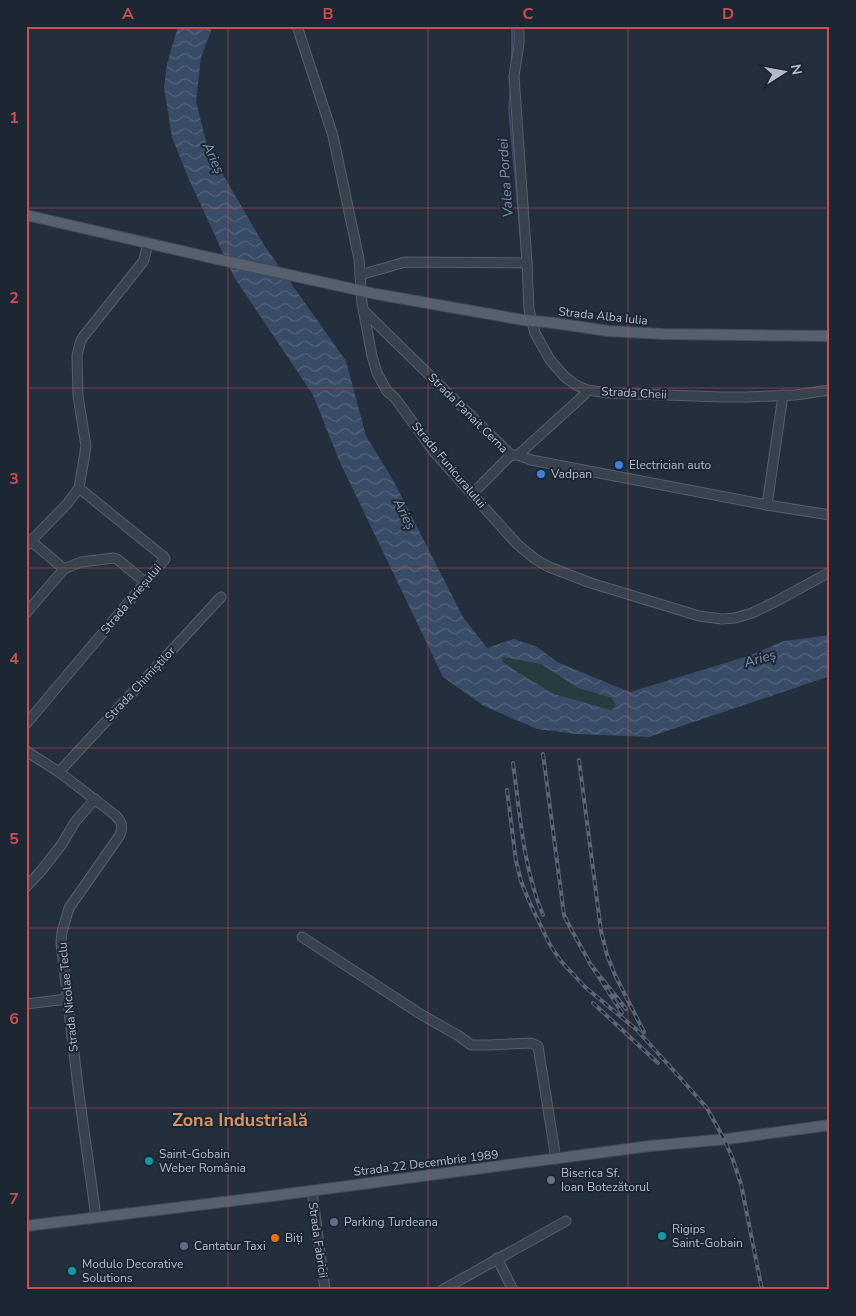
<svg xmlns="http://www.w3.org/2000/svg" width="856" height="1316" font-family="'Nunito Sans',sans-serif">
	<defs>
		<pattern id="water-waves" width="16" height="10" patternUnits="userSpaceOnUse" patternTransform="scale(1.25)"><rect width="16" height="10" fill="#394c67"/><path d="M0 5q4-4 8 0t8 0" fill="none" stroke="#53647b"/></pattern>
	</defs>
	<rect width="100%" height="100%" fill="#242f3e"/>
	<path fill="#263c3f" d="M501 657 541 664 577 688 612 698 616 706 612 710C593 705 573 701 555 694 544 690 505 667 501 657Z"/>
	<path fill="url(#water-waves)" fill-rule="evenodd" d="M178 26H213L201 57 196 102 208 149 264 245 346 361 366 436 393 480 463 617 487 648 514 639 537 647 559 663 630 692 748 656 784 641 830 635V676L649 737 577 734 537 729 484 706 443 677 339 460 313 395 234 277 187 175 172 137 164 87 167 64ZM502 657 541 664 578 688 612 698 616 706 611 710 554 694 519 673 503 662Z"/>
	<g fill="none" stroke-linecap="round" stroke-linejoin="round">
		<g stroke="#394c67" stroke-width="2">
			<path d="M512 63V26"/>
			<path d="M511 86 509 108 521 240"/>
		</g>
		<g stroke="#565f6c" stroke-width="11">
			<g id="minor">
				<path d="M297 26 333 136 359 259 362 303 372 356 377 373 387 391 395 398 435 453 517 544 535 559 549 567 591 583 699 616 722 619 735 618 752 613 775 602 830 572"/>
				<path d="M519 26V44L514 76 527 263 529 310 535 333 550 360 565 377 576 385 587 390 608 393 722 397H747L795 395 830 390"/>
				<path d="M360 275 405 262 527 263"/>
				<path d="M364 311 511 455H518L531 460 767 505 830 515"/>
				<path d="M518 455 584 395 587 390"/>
				<path d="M472 494 511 455"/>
				<path d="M767 505 783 395"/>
				<path d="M31 541 64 569"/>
				<path d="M26 546 67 504 79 488 86 446 78 396 77 356 80 343 83 337 142 263 144 260 148 243"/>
				<path d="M26 613 64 569 81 562 114 558 117 559 145 582"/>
				<path d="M26 724 165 559 164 557 79 488"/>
				<path d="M26 751 59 772 115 815C122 822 123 826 120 835L69 908 62 932 61 942 78 1087 96 1217"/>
				<path d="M59 772 221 597"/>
				<path d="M26 887 41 871 62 844 75 822 95 799"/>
				<path d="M302 937 422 1015 459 1036 471 1045H488L531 1043 538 1046 556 1159"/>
				<path d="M26 1004 67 999"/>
				<path d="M312 1191 325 1290"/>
				<path d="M497 1258 513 1290"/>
				<path d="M442 1290 566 1221"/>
			</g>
		</g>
		<g stroke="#414a57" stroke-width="12">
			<g id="major">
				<path d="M26 215 208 257"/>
				<path d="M376 294 523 320"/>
				<path d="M554 323 608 331 663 334 830 336"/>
				<path d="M26 1226 272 1196 650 1146 727 1139 830 1125"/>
			</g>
		</g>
		<use href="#minor" stroke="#38414e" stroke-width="9"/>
		<use href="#major" stroke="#56606e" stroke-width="10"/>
		<g stroke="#5a6575" stroke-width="4">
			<g id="rail">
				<path d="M543 754 564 915 571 929 591 965"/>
				<path d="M579 760 601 931 607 955 615 975 644 1032"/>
				<path d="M513 763C520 814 523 867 543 915"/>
				<path d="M507 790 516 861 521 881 529 901 549 943 560 960 585 987 637 1030 683 1081 707 1108 724 1139 732 1157 741 1184 762 1290"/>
				<path d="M593 1003 658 1063"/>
				<path d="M622 1013 591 965 626 1009"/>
			</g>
		</g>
		<use href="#rail" stroke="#1d2633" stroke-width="2" stroke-dasharray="5.5" stroke-linecap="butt"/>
		<g stroke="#414a57" stroke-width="12" stroke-linecap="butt">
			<g id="major-bridge">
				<path d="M208 257 376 294"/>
				<path d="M523 320 554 323"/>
			</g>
		</g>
		<use href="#major-bridge" stroke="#56606e" stroke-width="10"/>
	</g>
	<path fill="none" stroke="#ce4d50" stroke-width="1" stroke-opacity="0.55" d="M228 26V1290M428 26V1290M628 26V1290M26 208H830M26 388H830M26 568H830M26 748H830M26 928H830M26 1108H830"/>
	<g fill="#3f7fe0" stroke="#1d2633" stroke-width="2">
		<circle cx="619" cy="465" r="5"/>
		<circle cx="541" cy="474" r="5"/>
	</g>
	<g fill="#0f9aa8" stroke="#1d2633" stroke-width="2">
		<circle cx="149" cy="1161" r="5"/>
		<circle cx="662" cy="1236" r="5"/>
		<circle cx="72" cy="1271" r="5"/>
	</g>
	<circle fill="#6b7280" stroke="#1d2633" stroke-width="2" cx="551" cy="1180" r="5"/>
	<g fill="#5c6f8a" stroke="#1d2633" stroke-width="2">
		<circle cx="334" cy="1222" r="5"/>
		<circle cx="184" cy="1246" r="5"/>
	</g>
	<circle fill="#e8710a" stroke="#1d2633" stroke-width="2" cx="275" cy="1238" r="5"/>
	<g text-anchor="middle" stroke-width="4" stroke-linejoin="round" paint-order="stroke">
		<g font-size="12" fill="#b4bcc9" stroke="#1d2633">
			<text transform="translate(603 316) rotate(6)" y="4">Strada Alba Iulia</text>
			<text transform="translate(634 393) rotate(3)" y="4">Strada Cheii</text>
			<text transform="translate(468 413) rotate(45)" y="4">Strada Panait Cerna</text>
			<text transform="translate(449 465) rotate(50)" y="4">Strada Funicuralului</text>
			<text transform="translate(131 599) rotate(-50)" y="4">Strada Arieșului</text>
			<text transform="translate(140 684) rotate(-47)" y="4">Strada Chimiștilor</text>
			<text transform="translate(68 997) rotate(-96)" y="4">Strada Nicolae Teclu</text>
			<text transform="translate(426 1163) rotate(-7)" y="4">Strada 22 Decembrie 1989</text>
			<text transform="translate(318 1240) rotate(82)" y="4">Strada Fabricii</text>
		</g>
		<g font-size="12" fill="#b4bcc9" stroke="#1d2633" text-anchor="start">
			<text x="629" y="469">Electrician auto</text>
			<text x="551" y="478">Vadpan</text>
			<text x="159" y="1158">Saint-Gobain<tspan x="159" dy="14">Weber România</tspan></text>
			<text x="561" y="1177">Biserica Sf.<tspan x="561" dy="14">Ioan Botezătorul</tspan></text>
			<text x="344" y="1226">Parking Turdeana</text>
			<text x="672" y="1233">Rigips<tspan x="672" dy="14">Saint-Gobain</tspan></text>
			<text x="285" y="1242">Biți</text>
			<text x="194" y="1250">Cantatur Taxi</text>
			<text x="82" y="1268">Modulo Decorative<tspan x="82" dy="14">Solutions</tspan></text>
		</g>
		<g font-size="14" font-style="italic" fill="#7c92b1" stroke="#1d2633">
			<text transform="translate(214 158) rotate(65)" y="5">Arieș</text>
			<text transform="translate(505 178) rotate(-94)" y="5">Valea Pordei</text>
			<text transform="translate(405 514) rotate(64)" y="5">Arieș</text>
			<text transform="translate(760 658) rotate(-16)" y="5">Arieș</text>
		</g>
		<g font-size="18" font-weight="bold" fill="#d59563" stroke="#1d2633">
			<text x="240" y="1126">Zona Industrială</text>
		</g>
	</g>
	<rect width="856" height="1316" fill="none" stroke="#1d2633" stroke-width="55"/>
	<g transform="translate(784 72) rotate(79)" stroke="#1d2633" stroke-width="4" paint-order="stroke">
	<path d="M0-4L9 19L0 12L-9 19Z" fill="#b4bcc9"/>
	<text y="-8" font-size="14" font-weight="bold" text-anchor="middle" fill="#b4bcc9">N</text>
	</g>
	<rect x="28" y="28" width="800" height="1260" fill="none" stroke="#ce4d50" stroke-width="2"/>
	<g font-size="16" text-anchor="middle" font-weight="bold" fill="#ce4d50">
		<text x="128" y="19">A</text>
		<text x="328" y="19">B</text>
		<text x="528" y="19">C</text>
		<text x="728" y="19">D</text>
		<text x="14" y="123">1</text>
		<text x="14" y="303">2</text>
		<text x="14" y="484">3</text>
		<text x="14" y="664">4</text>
		<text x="14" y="844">5</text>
		<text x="14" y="1024">6</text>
		<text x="14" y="1204">7</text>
	</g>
</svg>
